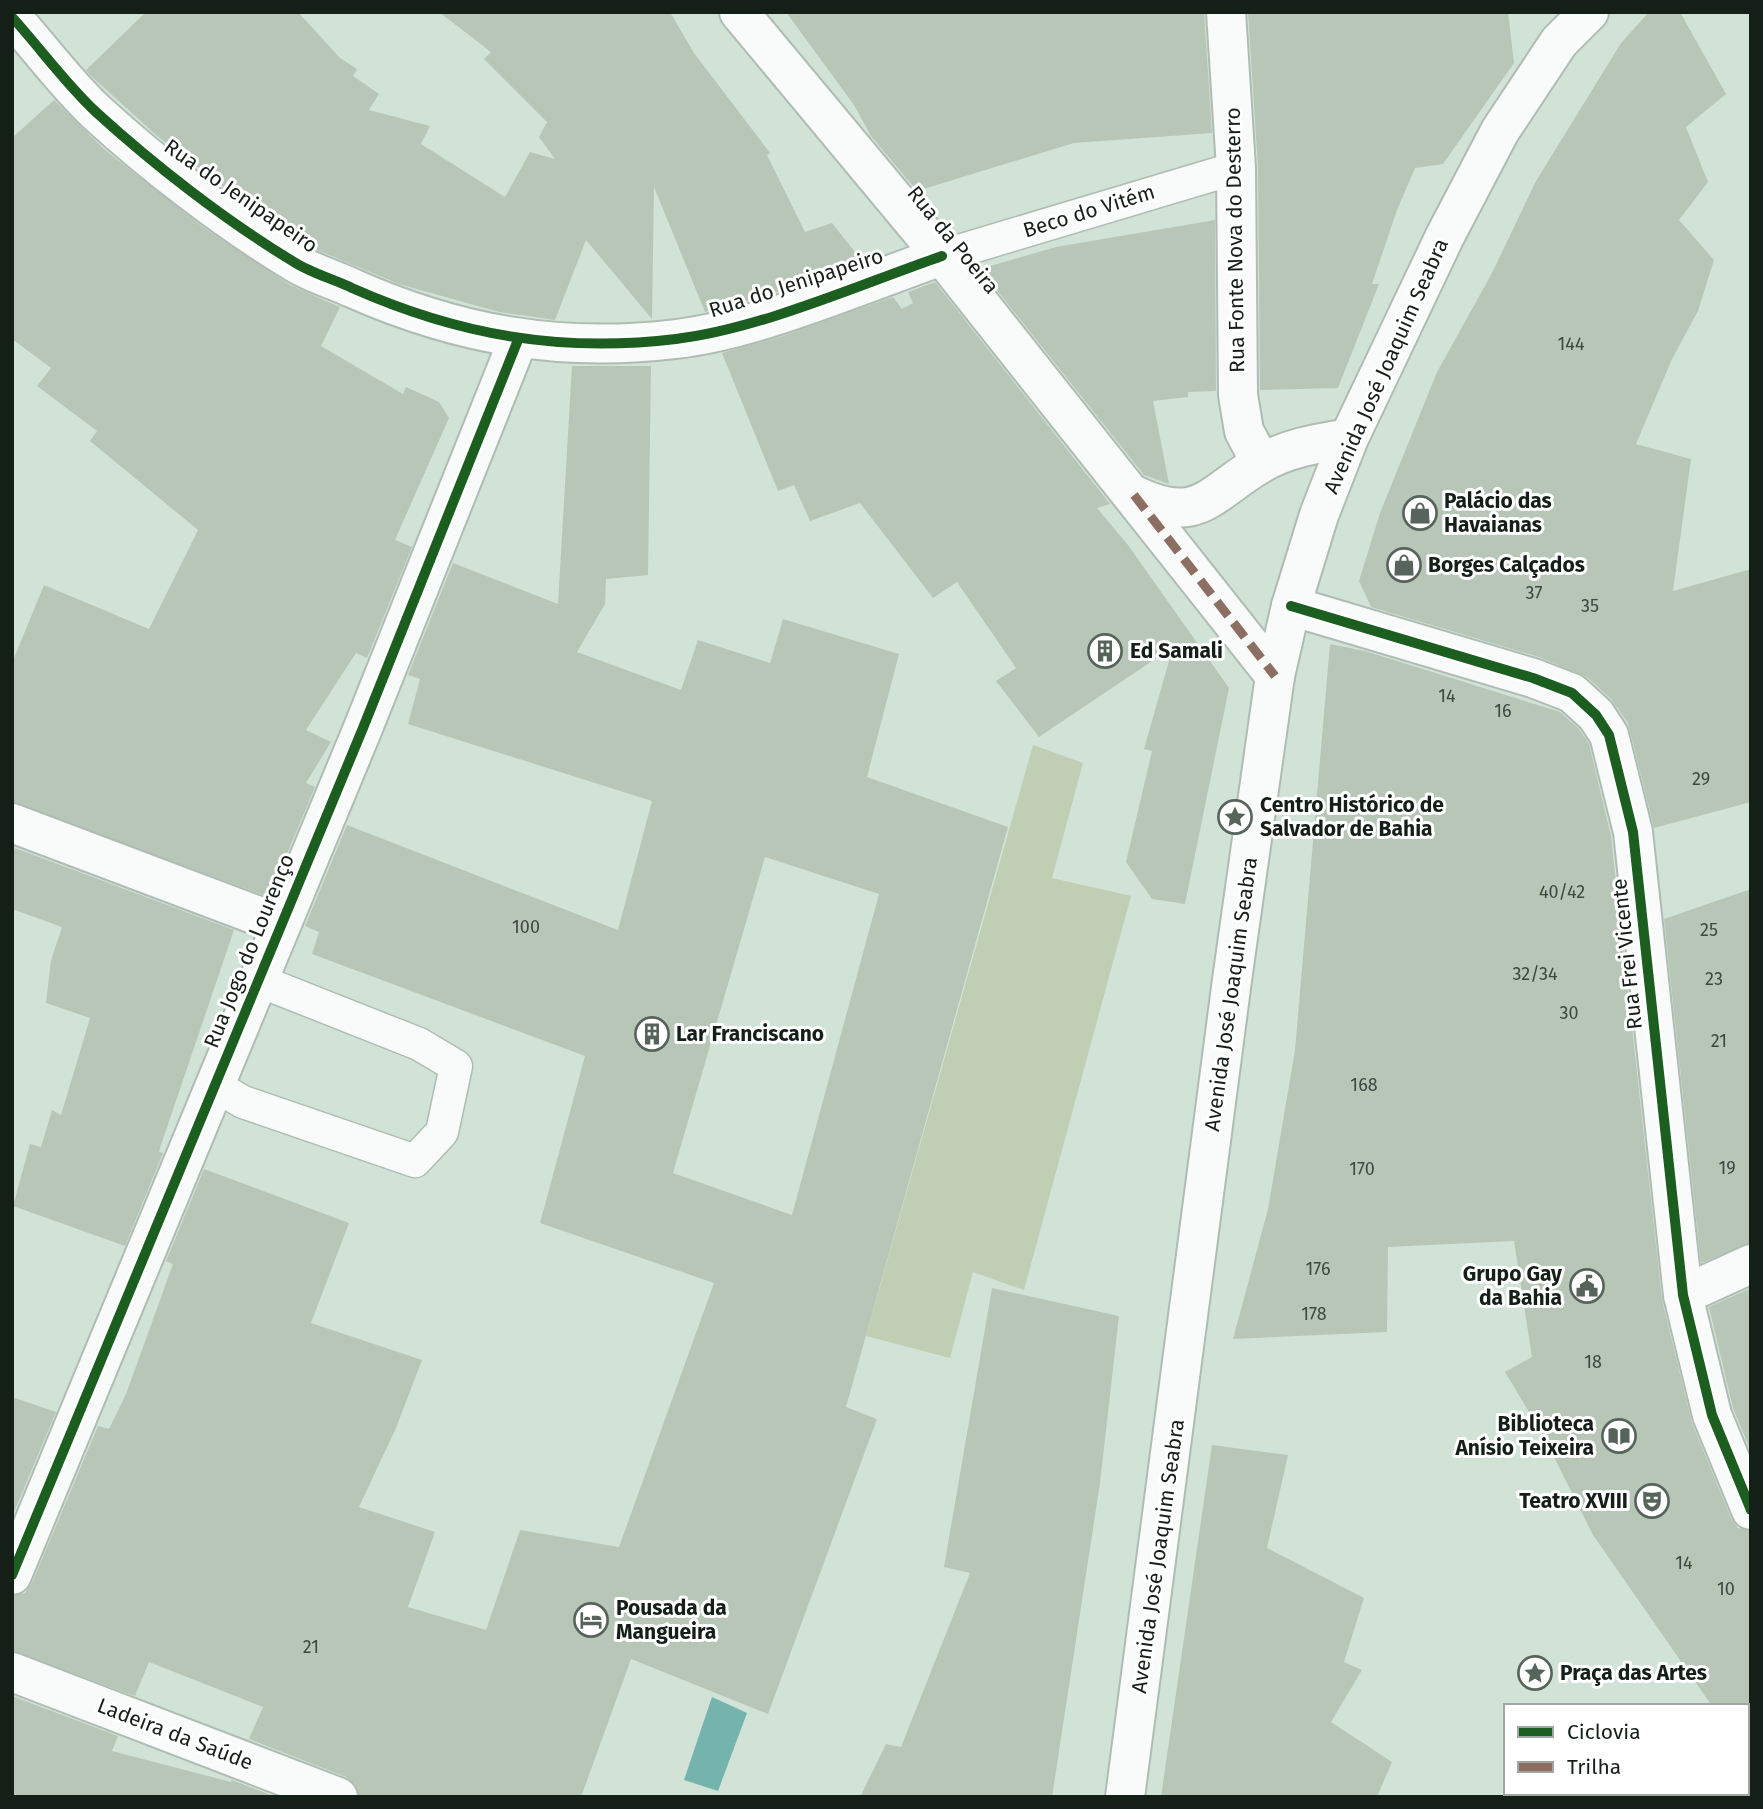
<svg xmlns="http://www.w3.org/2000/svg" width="1763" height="1809" font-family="'Fira Sans',sans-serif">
	<rect width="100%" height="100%" fill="#d1e3d7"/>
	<path fill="#c0ceb4" d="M1033 745 1083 763 1052 878 1131 896 1024 1290 973 1272 950 1358 866 1336Z"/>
	<path fill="#75b3ad" d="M712 1697 747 1713 718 1791 684 1780Z"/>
	<g fill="#b8c6b8" fill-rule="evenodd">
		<path d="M146 12H298L340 58 357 69 353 76 379 94 369 110 430 126 421 144 505 197 530 152 555 159 539 137 547 122 484 59 491 52 439 12H670L694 53 770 153 767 155 805 232 832 223 863 262 769 295 705 312 654 187 652 319 586 240 555 320 499 312 399 284 317 250 255 211 156 135 90 75 86 70Z"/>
		<path d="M786 12H1204L1212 133 1074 143 917 191 871 136 854 105Z"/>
		<path d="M1248 12H1508L1514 63 1443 164 1415 168 1397 210 1372 284H1379L1338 388 1260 390 1258 168Z"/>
		<path d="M1649 12H1680L1726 94 1686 127 1708 182 1679 220 1714 260 1698 311 1672 359 1636 444 1691 459 1673 591 1751 569V802L1654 828 1628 723 1611 699 1587 677 1539 657 1371 607 1359 581 1380 513 1437 372 1492 273 1536 181 1621 43Z"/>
		<path d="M54 100 104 149 204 228 290 285 340 307 321 346 403 394 406 387 439 402 449 418 395 540 412 547 367 658 356 653 306 730 331 742 306 783 315 787 269 897 12 802V663L44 585 149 629 198 530 90 441 97 431 37 386 51 368 12 339V138Z"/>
		<path d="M1215 220 1216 391 1188 392V397L1153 401 1169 484 1144 475 980 269 1056 247Z"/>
		<path d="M935 282 1110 504 1097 508 1128 545 1229 688 1185 904 1152 899 1126 862 1152 751 1144 749 1173 647 1039 737 996 681 1016 668 957 582 933 598 860 503 810 521 794 485 778 491 722 353 783 336 893 297 902 309 913 303 908 292Z"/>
		<path d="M572 366H651L648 575 606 579 605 604 577 652 681 690 698 640 770 663 783 619 899 654 867 777 1008 827 846 1407 877 1419 768 1714 631 1659 581 1797H359L355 1784 346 1777 249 1739 263 1707 149 1662 135 1696 12 1651V1596L25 1593 32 1583 98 1426 109 1429 126 1394 173 1264 166 1261 204 1169 349 1223 311 1323 422 1360 396 1428 359 1507 435 1532 408 1607 486 1630 520 1530 619 1547 714 1283 540 1223 585 1056 312 954 319 932 305 926 347 825 618 930 652 801 408 724 420 679 408 675 453 563 558 604ZM765 857 879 894 792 1215 673 1173Z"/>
		<path d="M1330 644 1365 651 1560 712 1579 729 1589 744 1611 836 1662 1300 1692 1423 1731 1518 1738 1528 1751 1531V1706H1712L1593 1535 1544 1437 1505 1372 1532 1357 1514 1241 1388 1247 1387 1332 1233 1339 1268 1209 1295 1050Z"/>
		<path d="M15 848 234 930 160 1148 159 1152 163 1153 125 1246 13 1206 30 1144 41 1147 52 1110 61 1115 90 1018 46 1003 51 960 62 927 12 909V857Z"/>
		<path d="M1751 889V1243L1701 1263 1664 919Z"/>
		<path d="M992 1288 1119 1316 1100 1483 1052 1797H860L886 1744 901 1747 970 1573 944 1567Z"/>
		<path d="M1751 1288V1452L1733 1408 1709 1307Z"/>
		<path d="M12 1397 56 1412 12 1517Z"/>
		<path d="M1212 1445 1288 1455 1267 1548 1364 1598 1344 1662 1362 1670 1331 1722 1392 1762 1377 1797H1161Z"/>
		<path d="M12 1696 118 1736 112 1751 231 1782 232 1780 276 1797H12Z"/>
	</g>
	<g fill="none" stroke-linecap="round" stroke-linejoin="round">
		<g stroke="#afbcb3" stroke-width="35">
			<g id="lane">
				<path d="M942 256 1236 168"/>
				<path d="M214 1085 243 1102 415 1161 442 1132 456 1066 419 1044 257 980"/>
			</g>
		</g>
		<g stroke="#afbcb3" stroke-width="42">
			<g id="street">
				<path d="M739 12 942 256 1275 676"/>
				<path d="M1226 12 1236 168 1238 395 1244 431 1261 463"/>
				<path d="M12 17C40 48 66 84 96 112 154 165 226 221 294 262 311 273 333 279 352 288 458 335 560 353 676 339 760 329 861 284 942 256"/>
				<path d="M1134 495C1199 526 1209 494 1260 464 1287 448 1319 443 1349 438"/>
				<path d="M1291 606 1533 678 1572 693 1596 715 1609 735 1633 832 1683 1295 1712 1415 1751 1510"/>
				<path d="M12 823 280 924"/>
				<path d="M1683 1295 1751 1264"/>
				<path d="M12 1575 363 728 518 340"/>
				<path d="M12 1672 338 1797"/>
			</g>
		</g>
		<g stroke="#afbcb3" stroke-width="42">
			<path id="secondary" d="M1125 1797 1232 980 1275 676 1291 606 1319 515 1349 438 1445 236 1500 131 1559 42 1589 12"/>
		</g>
		<use href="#lane" stroke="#f8fbf9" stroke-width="32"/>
		<use href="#street" stroke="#f8fbf9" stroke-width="38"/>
		<use href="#secondary" stroke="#f8fbf9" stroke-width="38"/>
		<path stroke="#8d6e63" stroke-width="9" stroke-dasharray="18 9" stroke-linecap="butt" d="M1134 495 1275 676"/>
		<g stroke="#fff" stroke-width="15">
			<g id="cycleway">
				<path d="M12 17C40 48 66 84 96 112 154 165 226 221 294 262 311 273 333 279 352 288 458 335 560 353 676 339 760 329 861 284 942 256"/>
				<path d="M1291 606 1533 678 1572 693 1596 715 1609 735 1633 832 1683 1295 1712 1415 1751 1510"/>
				<path d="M12 1575 363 728 518 340"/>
			</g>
		</g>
		<use href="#cycleway" stroke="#1b5e20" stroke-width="10"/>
	</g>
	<defs>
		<g id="shop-ring" transform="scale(1.75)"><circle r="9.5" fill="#fff" stroke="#56645b" stroke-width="1.5"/><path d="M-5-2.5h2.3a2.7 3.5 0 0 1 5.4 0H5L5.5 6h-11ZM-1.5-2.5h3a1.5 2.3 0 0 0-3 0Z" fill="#56645b"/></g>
		<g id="building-ring" transform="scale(1.75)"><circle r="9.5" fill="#fff" stroke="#56645b" stroke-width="1.5"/><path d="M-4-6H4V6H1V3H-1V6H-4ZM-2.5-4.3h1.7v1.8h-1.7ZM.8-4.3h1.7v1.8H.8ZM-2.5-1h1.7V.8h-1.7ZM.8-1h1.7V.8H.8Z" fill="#56645b"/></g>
		<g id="sight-ring" transform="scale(1.75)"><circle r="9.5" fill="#fff" stroke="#56645b" stroke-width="1.5"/><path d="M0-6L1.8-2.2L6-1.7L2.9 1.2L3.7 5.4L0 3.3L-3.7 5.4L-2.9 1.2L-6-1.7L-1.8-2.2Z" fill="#56645b"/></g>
		<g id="civic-ring" transform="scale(1.75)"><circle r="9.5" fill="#fff" stroke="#56645b" stroke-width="1.5"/><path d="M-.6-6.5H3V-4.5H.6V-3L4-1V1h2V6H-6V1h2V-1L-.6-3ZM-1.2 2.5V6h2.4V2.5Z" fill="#56645b"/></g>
		<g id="library-ring" transform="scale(1.75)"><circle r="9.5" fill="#fff" stroke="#56645b" stroke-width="1.5"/><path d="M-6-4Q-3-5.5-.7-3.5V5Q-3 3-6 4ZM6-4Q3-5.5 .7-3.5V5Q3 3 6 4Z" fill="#56645b"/></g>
		<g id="theatre-ring" transform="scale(1.75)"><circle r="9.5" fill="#fff" stroke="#56645b" stroke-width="1.5"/><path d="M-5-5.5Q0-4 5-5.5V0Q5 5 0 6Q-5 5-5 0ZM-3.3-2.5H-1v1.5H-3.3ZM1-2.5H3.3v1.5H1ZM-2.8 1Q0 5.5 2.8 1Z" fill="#56645b"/></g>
		<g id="hotel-ring" transform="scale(1.75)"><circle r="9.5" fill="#fff" stroke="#56645b" stroke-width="1.5"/><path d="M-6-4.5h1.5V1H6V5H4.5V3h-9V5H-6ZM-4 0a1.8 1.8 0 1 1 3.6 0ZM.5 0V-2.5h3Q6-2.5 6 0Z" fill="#56645b"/></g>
	</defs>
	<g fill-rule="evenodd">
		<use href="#shop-ring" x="1420" y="513"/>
		<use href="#shop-ring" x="1404" y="565"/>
		<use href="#building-ring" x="1105" y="651"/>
		<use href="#sight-ring" x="1235" y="817"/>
		<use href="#building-ring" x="652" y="1034"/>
		<use href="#civic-ring" x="1587" y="1286"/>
		<use href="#library-ring" x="1619" y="1436"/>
		<use href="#theatre-ring" x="1652" y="1501"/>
		<use href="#hotel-ring" x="591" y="1620"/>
		<use href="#sight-ring" x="1535" y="1673"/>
	</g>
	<g text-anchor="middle" stroke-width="6" stroke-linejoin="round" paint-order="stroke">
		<g font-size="18" fill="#3d4940">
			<text x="1571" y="350">144</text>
			<text x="1534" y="599">37</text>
			<text x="1590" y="612">35</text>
			<text x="1447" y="702">14</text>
			<text x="1503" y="717">16</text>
			<text x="1701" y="785">29</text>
			<text x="1562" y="898">40/42</text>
			<text x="526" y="933">100</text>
			<text x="1709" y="936">25</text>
			<text x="1535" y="980">32/34</text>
			<text x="1714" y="985">23</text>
			<text x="1569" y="1019">30</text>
			<text x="1719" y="1047">21</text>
			<text x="1364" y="1091">168</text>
			<text x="1727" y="1174">19</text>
			<text x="1362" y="1175">170</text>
			<text x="1318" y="1275">176</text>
			<text x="1314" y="1320">178</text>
			<text x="1593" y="1368">18</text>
			<text x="1684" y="1569">14</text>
			<text x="1726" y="1595">10</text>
			<text x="311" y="1653">21</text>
		</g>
		<g font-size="21" fill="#141f18" stroke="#fff">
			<text transform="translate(241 196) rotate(35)" y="7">Rua do Jenipapeiro</text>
			<text transform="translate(1089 211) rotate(-17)" y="7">Beco do Vitém</text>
			<text transform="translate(953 240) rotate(51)" y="7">Rua da Poeira</text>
			<text transform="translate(1235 240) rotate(-91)" y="7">Rua Fonte Nova do Desterro</text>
			<text transform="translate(796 283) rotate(-18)" y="7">Rua do Jenipapeiro</text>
			<text transform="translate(1386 366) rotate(-66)" y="7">Avenida José Joaquim Seabra</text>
			<text transform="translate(249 951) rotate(-68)" y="7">Rua Jogo do Lourenço</text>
			<text transform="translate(1627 954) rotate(-96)" y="7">Rua Frei Vicente</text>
			<text transform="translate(1231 994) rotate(-82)" y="7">Avenida José Joaquim Seabra</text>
			<text transform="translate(1158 1556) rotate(-82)" y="7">Avenida José Joaquim Seabra</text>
			<text transform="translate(175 1734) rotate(21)" y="7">Ladeira da Saúde</text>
		</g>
		<g font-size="21" font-weight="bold" fill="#141f18" stroke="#fff" text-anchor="start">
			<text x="1444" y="508">Palácio das<tspan x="1444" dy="24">Havaianas</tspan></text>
			<text x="1428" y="572">Borges Calçados</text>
			<text x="1130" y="658">Ed Samali</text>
			<text x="1260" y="812">Centro Histórico de<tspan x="1260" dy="24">Salvador de Bahia</tspan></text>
			<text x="676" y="1041">Lar Franciscano</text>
			<text x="1562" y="1281" text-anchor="end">Grupo Gay<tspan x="1562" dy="24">da Bahia</tspan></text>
			<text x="1594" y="1431" text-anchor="end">Biblioteca<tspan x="1594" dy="24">Anísio Teixeira</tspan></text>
			<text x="1628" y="1508" text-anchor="end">Teatro XVIII</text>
			<text x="616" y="1615">Pousada da<tspan x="616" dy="24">Mangueira</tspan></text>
			<text x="1560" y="1680">Praça das Artes</text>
		</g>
	</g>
	<rect width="1763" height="1809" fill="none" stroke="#141f18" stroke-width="28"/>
	<rect x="1504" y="1704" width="245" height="91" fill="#ffffff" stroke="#a1a5a3" stroke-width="2"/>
	<rect x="1518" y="1727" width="35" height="10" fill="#1b5e20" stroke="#a1a5a3" stroke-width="2"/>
	<text x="1567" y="1739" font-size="21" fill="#141f18">Ciclovia</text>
	<rect x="1518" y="1762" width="35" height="10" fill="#8d6e63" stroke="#a1a5a3" stroke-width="2"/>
	<text x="1567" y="1774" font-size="21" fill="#141f18">Trilha</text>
</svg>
